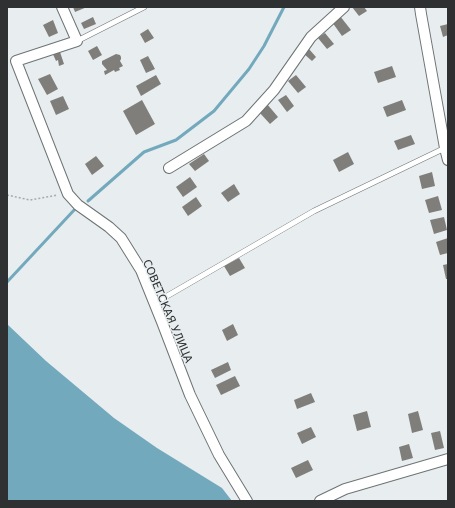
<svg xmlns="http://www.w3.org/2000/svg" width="455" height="508" font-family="'DejaVu Sans',sans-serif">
	<rect width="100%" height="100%" fill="#e8edef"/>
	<path fill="#73a9bd" d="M7 324 46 361 114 418 157 448 222 488 232 501H7Z"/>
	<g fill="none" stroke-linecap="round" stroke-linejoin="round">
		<g stroke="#73a9bd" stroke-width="3">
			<path d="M88 201 144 152 176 140 214 111 249 69 264 46 284 7"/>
			<path d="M7 282 76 208"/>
		</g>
	</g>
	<g fill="#7f7e7a">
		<path d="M73 7H87L75 12Z"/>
		<path d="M352 7H364L367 11 359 16Z"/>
		<path d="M340 16 351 30 342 36 332 22Z"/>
		<path d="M93 17 96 24 84 29 81 23Z"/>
		<path d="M53 20 58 33 49 37 43 25Z"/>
		<path d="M448 24V35L443 37 440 26Z"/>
		<path d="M148 29 154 38 145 43 140 34Z"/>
		<path d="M325 33 334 44 327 49 318 38Z"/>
		<path d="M97 46 102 55 93 60 88 51Z"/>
		<path d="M59 49 64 64 59 66 58 60 56 61 52 52Z"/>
		<path d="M309 49 316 57 312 61 304 54Z"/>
		<path d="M116 54 120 55 121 57V59L120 61 123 66 119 68 120 70 115 72 114 70 105 75 104 71 107 70 102 64V61Z"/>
		<path d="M148 56 155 69 146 73 140 60Z"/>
		<path d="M392 66 396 77 378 83 374 72Z"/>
		<path d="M50 74 58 89 47 95 38 79Z"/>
		<path d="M156 75 161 84 141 96 136 86Z"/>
		<path d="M296 75 306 87 298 93 288 81Z"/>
		<path d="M286 95 294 106 287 112 278 100Z"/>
		<path d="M63 96 69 109 56 115 50 101Z"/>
		<path d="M142 100 155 124 136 135 123 111Z"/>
		<path d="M402 100 406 110 387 117 383 107Z"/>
		<path d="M267 104 278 117 270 124 259 112Z"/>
		<path d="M411 135 415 144 398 150 394 141Z"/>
		<path d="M348 152 354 164 339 172 333 160Z"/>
		<path d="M204 154 209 161 195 171 189 164Z"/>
		<path d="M96 156 104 166 92 175 85 164Z"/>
		<path d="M432 172 435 186 422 189 419 176Z"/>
		<path d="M190 177 197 187 183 197 176 187Z"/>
		<path d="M234 184 240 194 228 202 221 193Z"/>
		<path d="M438 196 442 210 429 213 425 200Z"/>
		<path d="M196 197 202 206 188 216 182 207Z"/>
		<path d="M444 217 447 230 434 234 430 220Z"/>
		<path d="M448 238V253L440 255 436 242Z"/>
		<path d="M239 258 245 268 230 276 224 266Z"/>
		<path d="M448 264V279H446L443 265Z"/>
		<path d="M233 324 238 335 227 341 222 330Z"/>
		<path d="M228 362 231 370 215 378 211 370Z"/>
		<path d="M235 376 240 386 221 395 216 385Z"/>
		<path d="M311 393 315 402 297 409 294 400Z"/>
		<path d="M367 411 371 427 357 431 353 415Z"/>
		<path d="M418 411 423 430 412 433 408 414Z"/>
		<path d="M311 427 316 437 302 444 297 433Z"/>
		<path d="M440 431 444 448 435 450 431 433Z"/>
		<path d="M409 444 413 458 402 461 399 447Z"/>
		<path d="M308 460 313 470 296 478 291 468Z"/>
	</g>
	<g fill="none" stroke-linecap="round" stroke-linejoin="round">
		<g stroke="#6e7374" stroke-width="6">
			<g id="service">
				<path d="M77 41 144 7"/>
				<path d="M155 303 314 211 445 148"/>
			</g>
		</g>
		<g stroke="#6e7374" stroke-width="12">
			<g id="minor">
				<path d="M62 7 77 41 16 61 68 194 78 205 109 227 121 238 141 270 162 322 190 395 219 455 247 501"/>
				<path d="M420 7 421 14 445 148 448 160"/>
				<path d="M169 168 246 121 274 90 311 37 344 7"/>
				<path d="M320 501 345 489 448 459"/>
			</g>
		</g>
		<path stroke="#a6aaab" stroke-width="1.5" stroke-dasharray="2 2" stroke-linecap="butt" d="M7 195 30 200 58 195"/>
		<use href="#service" stroke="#fff" stroke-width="5"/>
		<use href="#minor" stroke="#fff" stroke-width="10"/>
	</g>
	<g text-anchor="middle" stroke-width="3" stroke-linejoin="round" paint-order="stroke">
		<g font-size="11" fill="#2e3031" stroke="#e8edef">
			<text transform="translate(168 311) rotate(67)" y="4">СОВЕТСКАЯ УЛИЦА</text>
		</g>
	</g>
	<rect width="455" height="508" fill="none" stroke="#2e3031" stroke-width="16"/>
</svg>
